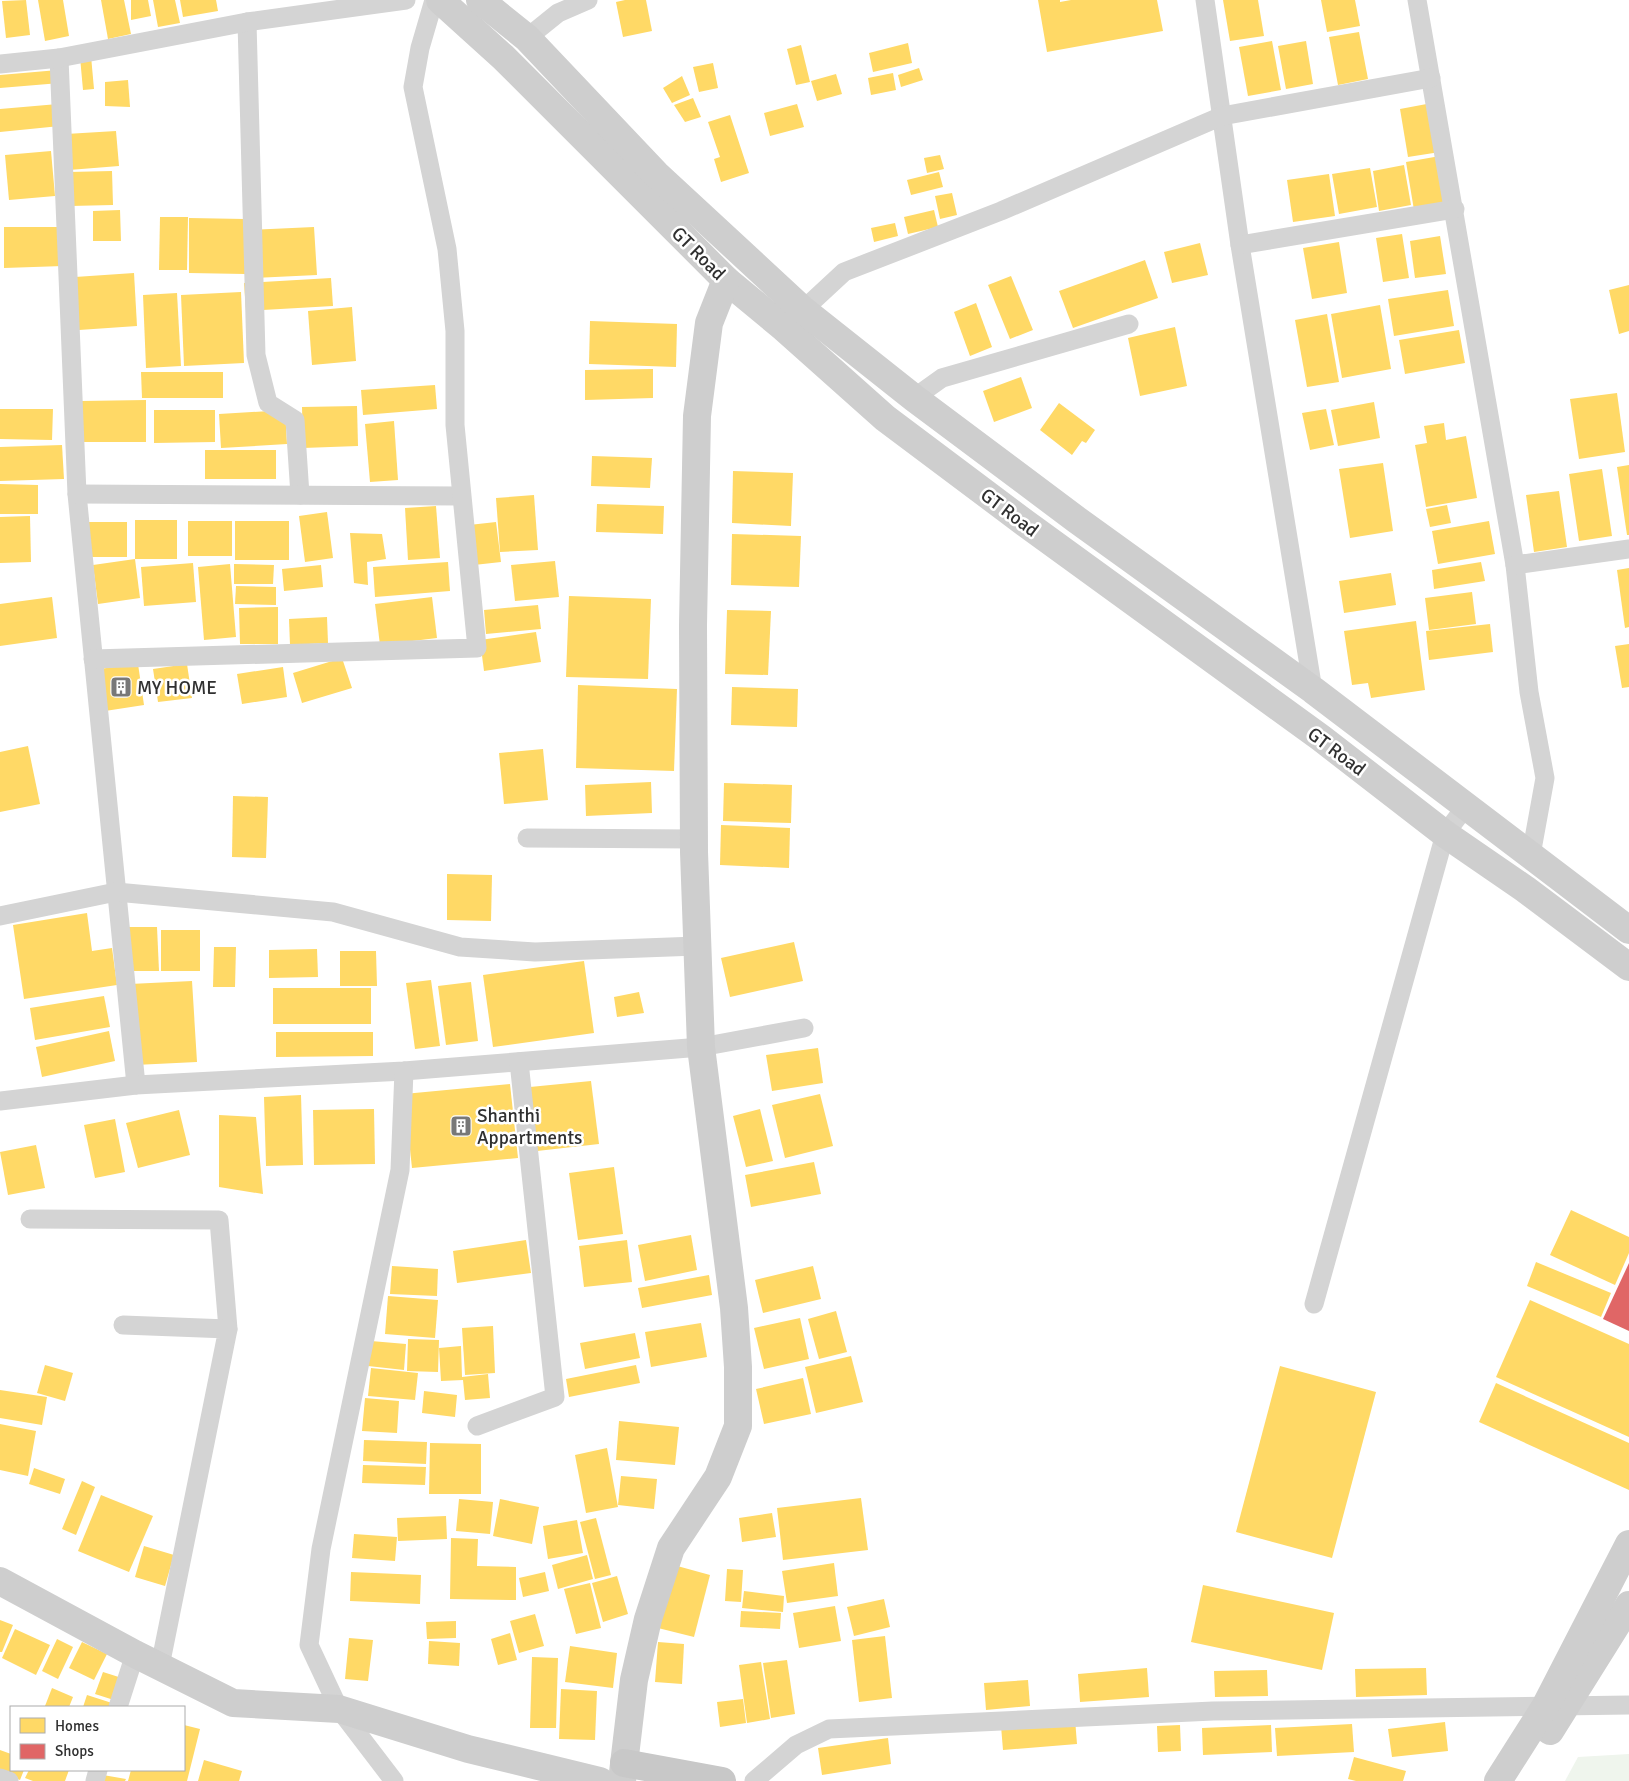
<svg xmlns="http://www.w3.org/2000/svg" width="1629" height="1781" font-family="Signika,sans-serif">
	<rect width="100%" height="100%" fill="#fff"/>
	<path fill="#eff5ed" d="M1629 1754V1781H1565L1578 1757Z"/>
	<g fill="#ffd966">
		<path d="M26 0 30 35 6 38 2 1Z"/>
		<path d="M38 0H63L69 36 45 41Z"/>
		<path d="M101 0H124L131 34 108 39Z"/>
		<path d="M131 0H148L151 16 131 20Z"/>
		<path d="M153 0H175L180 23 158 27Z"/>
		<path d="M180 0H216L218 11 183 17Z"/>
		<path d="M625 0H646L652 31 623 37 616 2Z"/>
		<path d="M1038 0H1060V2L1071 0H1157L1163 31 1047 52Z"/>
		<path d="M1223 0H1258L1264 36 1230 41Z"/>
		<path d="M1321 0H1355L1360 26 1327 32Z"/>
		<path d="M1359 32 1368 79 1338 85 1329 37Z"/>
		<path d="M1272 41 1281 90 1248 96 1239 47Z"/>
		<path d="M1306 41 1313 84 1286 89 1278 46Z"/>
		<path d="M908 43 912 63 873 72 869 53Z"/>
		<path d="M801 45 810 82 796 85 787 49Z"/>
		<path d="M91 56 94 89 83 90 80 57Z"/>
		<path d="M713 63 718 88 699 92 693 67Z"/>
		<path d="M919 68 923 80 901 87 898 75Z"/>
		<path d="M58 70 60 83 0 88V75Z"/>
		<path d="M893 73 896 90 871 95 868 78Z"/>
		<path d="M836 74 842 94 817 101 811 81Z"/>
		<path d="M682 76 690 95 672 103 663 88Z"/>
		<path d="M128 80 130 107 105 106V82Z"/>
		<path d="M693 98 701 117 685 122 674 105Z"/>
		<path d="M1432 103 1440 152 1408 157 1400 109Z"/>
		<path d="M58 104 60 126 0 132V109Z"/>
		<path d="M797 104 804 127 770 136 764 113Z"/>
		<path d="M730 115 749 173 721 182 714 159 720 157 708 122Z"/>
		<path d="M116 131 119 166 69 170 66 134Z"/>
		<path d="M51 151 55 196 9 200 5 155Z"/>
		<path d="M940 155 944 169 927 173 924 158Z"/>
		<path d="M1440 156 1448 204 1414 210 1406 162Z"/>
		<path d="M1404 165 1411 205 1379 211 1373 171Z"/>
		<path d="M1370 168 1377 207 1339 214 1332 174Z"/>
		<path d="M112 171 113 205 70 206 69 172Z"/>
		<path d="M939 172 943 187 911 195 907 180Z"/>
		<path d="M1329 174 1335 216 1293 222 1287 180Z"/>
		<path d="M952 193 957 215 940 219 935 196Z"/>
		<path d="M120 210 121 241H93V211Z"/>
		<path d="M934 210 938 227 908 234 904 217Z"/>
		<path d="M160 217H188L187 270H159Z"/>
		<path d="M189 218 245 219V274L189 273Z"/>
		<path d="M895 223 898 236 874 242 871 228Z"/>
		<path d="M4 227H63V266L4 268Z"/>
		<path d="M314 227 317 275 253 278 251 230Z"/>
		<path d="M1402 234 1409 278 1383 282 1376 238Z"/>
		<path d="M1440 236 1446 274 1415 278 1410 241Z"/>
		<path d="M1339 242 1347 293 1312 299 1303 248Z"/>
		<path d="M1200 243 1208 275 1172 283 1164 252Z"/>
		<path d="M1145 260 1158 298 1073 328 1059 291Z"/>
		<path d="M134 273 137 326 79 330 75 277Z"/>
		<path d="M1011 276 1033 330 1010 339 988 285Z"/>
		<path d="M331 278 333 306 246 311 244 283Z"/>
		<path d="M1629 285V331L1619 334 1609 290Z"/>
		<path d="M1448 290 1454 326 1394 336 1388 299Z"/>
		<path d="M241 292 244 363 184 366 181 295Z"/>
		<path d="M177 293 181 366 146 368 143 295Z"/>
		<path d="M976 303 992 347 970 356 954 312Z"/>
		<path d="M1380 305 1391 369 1342 378 1331 314Z"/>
		<path d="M352 307 356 361 312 365 308 311Z"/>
		<path d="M1327 314 1339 382 1307 387 1295 320Z"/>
		<path d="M590 321 677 324 676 367 589 364Z"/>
		<path d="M1175 327 1187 386 1140 396 1128 338Z"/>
		<path d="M1459 330 1465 363 1405 374 1399 340Z"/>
		<path d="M653 369V398L585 400V370Z"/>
		<path d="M141 372H223V398H142Z"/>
		<path d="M1021 377 1032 408 994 422 983 391Z"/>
		<path d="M435 385 437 409 363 415 361 390Z"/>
		<path d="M1617 393 1625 452 1579 459 1570 399Z"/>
		<path d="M146 400V442H82V401Z"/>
		<path d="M1374 402 1380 438 1338 446 1331 410Z"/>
		<path d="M1059 403 1095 430 1086 443 1082 441 1072 455 1040 430Z"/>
		<path d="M357 406 358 446 303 448 302 407Z"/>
		<path d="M0 409H53L52 440 0 439Z"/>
		<path d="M1326 409 1334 445 1310 450 1302 413Z"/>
		<path d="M154 410H215V442L154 443Z"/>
		<path d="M285 410 287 444 221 448 219 414Z"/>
		<path d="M394 421 398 480 370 482 365 424Z"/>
		<path d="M1444 423 1446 440 1466 436 1477 498 1426 507 1415 445 1427 443 1424 426Z"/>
		<path d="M62 445 64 479 0 481V447Z"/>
		<rect x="205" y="450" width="71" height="29"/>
		<path d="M592 456 652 458 650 488 591 486Z"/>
		<path d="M1383 463 1393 531 1350 538 1339 469Z"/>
		<path d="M1629 465V535H1627L1617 467Z"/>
		<path d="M1602 469 1612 536 1579 541 1569 474Z"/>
		<path d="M733 471 793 473 791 526 732 523Z"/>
		<path d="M0 484 38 485V514H0Z"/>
		<path d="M1559 491 1567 547 1534 552 1526 495Z"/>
		<path d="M534 495 538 550 500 552 496 498Z"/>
		<path d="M597 504 664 506 663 534 596 532Z"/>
		<path d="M1447 505 1451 523 1430 527 1426 509Z"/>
		<path d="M436 506 440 558 408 560 405 508Z"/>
		<path d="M327 512 333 558 305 562 299 516Z"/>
		<path d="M30 516 31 562 0 563V517Z"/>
		<rect x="135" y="520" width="42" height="39"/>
		<rect x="188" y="521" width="44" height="35"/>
		<rect x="235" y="521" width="54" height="39"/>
		<path d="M1489 521 1495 554 1438 564 1432 531Z"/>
		<rect x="86" y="522" width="41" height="35"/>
		<path d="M496 522 501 562 474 565 469 525Z"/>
		<path d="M350 533 382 534 386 559 367 562 368 585 354 583Z"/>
		<path d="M732 534 801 536 799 587 731 585Z"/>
		<path d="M135 559 140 598 98 604 93 565Z"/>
		<path d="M555 561 559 597 515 601 511 565Z"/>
		<path d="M448 562 450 591 375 597 373 567Z"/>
		<path d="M1481 562 1485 581 1434 589 1432 570Z"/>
		<path d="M193 563 196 602 144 606 141 567Z"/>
		<path d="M230 564 236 637 204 640 198 567Z"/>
		<path d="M234 564 274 565 273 584H234Z"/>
		<path d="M321 565 323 587 284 591 282 569Z"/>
		<path d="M1629 568V627L1625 628 1617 570Z"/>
		<path d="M1391 573 1396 605 1344 613 1339 581Z"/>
		<path d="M236 586 276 587V605L235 604Z"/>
		<path d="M1472 592 1476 624 1429 630 1425 598Z"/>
		<path d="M569 596 651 599 648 679 566 677Z"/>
		<path d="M52 597 57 638 0 646V604Z"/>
		<path d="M432 597 437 638 380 645 375 604Z"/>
		<path d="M538 605 541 629 486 634 484 610Z"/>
		<path d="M278 607V644H240L239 608Z"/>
		<path d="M727 610 771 611 768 675 725 674Z"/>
		<path d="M327 617 328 643 290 645 289 619Z"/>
		<path d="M1416 621 1425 690 1371 698 1368 683 1352 685 1344 631Z"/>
		<path d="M1490 624 1493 652 1429 660 1426 631Z"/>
		<path d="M536 632 541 662 484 671 480 640Z"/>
		<path d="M1629 644V687L1622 688 1615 646Z"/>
		<path d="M342 658 352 688 302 703 293 673Z"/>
		<path d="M138 664 144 705 105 711 99 669Z"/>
		<path d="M187 664 192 698 158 702 153 669Z"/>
		<path d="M283 667 287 697 242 704 237 674Z"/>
		<path d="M578 685 677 689 674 771 576 768Z"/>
		<path d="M732 687 798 689 797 727 731 725Z"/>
		<path d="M28 746 40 804 0 812V752Z"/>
		<path d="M543 749 548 800 504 804 499 753Z"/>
		<path d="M651 782 652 813 586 816 585 785Z"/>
		<path d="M724 783 792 785 791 823 723 821Z"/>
		<path d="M233 796 268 797 266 858 232 857Z"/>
		<path d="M721 825 790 828 789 868 720 865Z"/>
		<path d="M447 874 492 875 491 921 447 920Z"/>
		<path d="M87 913 92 951 112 948 117 985 24 999 13 925Z"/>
		<path d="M128 927H157L159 971H130Z"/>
		<rect x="161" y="930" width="39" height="41"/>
		<path d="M794 942 803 981 730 997 721 958Z"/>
		<path d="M214 947H236L235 987H213Z"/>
		<path d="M317 949 318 977 269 978V950Z"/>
		<path d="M340 951H376L377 986H340Z"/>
		<path d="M584 961 594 1033 493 1047 483 975Z"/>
		<path d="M431 980 440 1046 415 1049 406 983Z"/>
		<path d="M192 981 197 1062 135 1065 130 984Z"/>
		<path d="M471 982 478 1041 446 1045 438 986Z"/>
		<rect x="273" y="988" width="98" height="36"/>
		<path d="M639 992 644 1013 617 1017 614 997Z"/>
		<path d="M104 996 110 1027 35 1040 30 1008Z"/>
		<path d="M109 1031 115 1061 42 1077 36 1047Z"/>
		<path d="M276 1032H373V1056L276 1057Z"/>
		<path d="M818 1048 823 1083 772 1091 766 1055Z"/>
		<path d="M591 1081 599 1144 537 1151 530 1087Z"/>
		<path d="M510 1084 518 1158 412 1168 404 1094Z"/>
		<path d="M820 1094 833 1146 785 1158 772 1105Z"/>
		<path d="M301 1095 303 1165 266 1166 264 1097Z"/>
		<path d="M374 1109 375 1164 314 1165 313 1110Z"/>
		<path d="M760 1109 773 1161 746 1167 733 1116Z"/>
		<path d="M179 1110 190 1155 138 1168 126 1123Z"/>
		<path d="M219 1115 256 1117 263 1194 219 1187Z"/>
		<path d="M115 1119 125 1172 95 1178 84 1125Z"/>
		<path d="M36 1145 45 1188 8 1195 0 1152Z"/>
		<path d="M814 1162 821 1194 751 1207 745 1175Z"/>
		<path d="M614 1167 623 1234 578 1240 569 1173Z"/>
		<path d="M1571 1210 1629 1237V1253L1615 1285 1550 1255Z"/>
		<path d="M691 1235 697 1270 645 1281 638 1245Z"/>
		<path d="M526 1240 531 1273 457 1283 453 1251Z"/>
		<path d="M627 1240 632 1282 584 1287 579 1246Z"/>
		<path d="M1536 1262 1611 1293 1601 1317 1527 1286Z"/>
		<path d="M392 1266 438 1269 437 1296 390 1294Z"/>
		<path d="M813 1266 821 1299 763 1313 755 1280Z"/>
		<path d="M709 1275 712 1295 642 1308 638 1288Z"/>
		<path d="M388 1296 438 1300 435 1338 385 1334Z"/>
		<path d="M1530 1300 1629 1344V1437L1496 1377Z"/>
		<path d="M836 1311 847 1352 819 1359 808 1319Z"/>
		<path d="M800 1318 809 1359 764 1369 754 1328Z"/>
		<path d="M701 1323 707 1357 651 1367 645 1332Z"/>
		<path d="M493 1326 495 1373 465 1375 462 1328Z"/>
		<path d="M635 1333 640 1358 585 1369 580 1343Z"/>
		<path d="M408 1339 439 1340 438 1372 407 1371Z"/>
		<path d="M371 1341 406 1344 404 1370 368 1366Z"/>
		<path d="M461 1346 462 1377 488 1374 490 1398 465 1400 463 1380 441 1381 439 1348Z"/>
		<path d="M851 1356 863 1402 816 1413 805 1367Z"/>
		<path d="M45 1365 73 1373 65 1401 37 1393Z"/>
		<path d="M636 1365 640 1383 569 1397 566 1379Z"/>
		<path d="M1280 1366 1376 1392 1332 1558 1236 1532Z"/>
		<path d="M371 1368 418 1373 415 1400 368 1396Z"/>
		<path d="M803 1378 811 1414 764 1424 756 1389Z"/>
		<path d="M1496 1383 1629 1443V1490L1479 1422Z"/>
		<path d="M0 1390 47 1397 42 1425 0 1418Z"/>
		<path d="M424 1391 457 1395 455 1417 422 1413Z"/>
		<path d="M365 1398 399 1401 397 1433 362 1431Z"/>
		<path d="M619 1421 679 1427 675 1465 616 1460Z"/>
		<path d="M0 1424 36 1431 28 1476 0 1470Z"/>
		<path d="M364 1440 427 1442 426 1464 363 1461Z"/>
		<path d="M430 1443 481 1444V1494H429Z"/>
		<path d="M607 1448 618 1507 586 1513 575 1455Z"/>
		<path d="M363 1465 426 1467 425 1485 362 1483Z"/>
		<path d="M34 1468 65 1479 60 1494 29 1484Z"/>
		<path d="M621 1476 657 1479 654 1509 618 1505Z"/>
		<path d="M82 1481 95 1487 76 1535 62 1529Z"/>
		<path d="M101 1495 153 1516 129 1572 78 1551Z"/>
		<path d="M861 1498 868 1550 783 1560 777 1508Z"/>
		<path d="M459 1499 493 1502 490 1534 456 1531Z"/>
		<path d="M500 1499 539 1507 532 1544 493 1536Z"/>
		<path d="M772 1513 776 1537 742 1542 739 1518Z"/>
		<path d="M446 1516 447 1539 398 1541 397 1518Z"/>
		<path d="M596 1518 611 1575 595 1579 580 1522Z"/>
		<path d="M577 1520 583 1553 548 1559 543 1526Z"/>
		<path d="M354 1534 397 1537 395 1561 352 1558Z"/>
		<path d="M451 1538 478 1539 477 1566 516 1567V1600L450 1599Z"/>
		<path d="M144 1546 174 1555 165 1586 135 1577Z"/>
		<path d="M587 1555 593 1579 558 1589 552 1565Z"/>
		<path d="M834 1563 838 1596 787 1603 782 1571Z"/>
		<path d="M670 1564 710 1575 694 1637 654 1627Z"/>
		<path d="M727 1569 743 1570 741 1602 725 1601Z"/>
		<path d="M351 1572 421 1575 420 1604 350 1601Z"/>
		<path d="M545 1572 549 1591 523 1597 519 1578Z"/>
		<path d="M617 1576 628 1614 603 1622 592 1583Z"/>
		<path d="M590 1583 601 1628 576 1634 564 1589Z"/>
		<path d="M1203 1585 1334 1613 1322 1670 1191 1642Z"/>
		<path d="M744 1591 784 1596 783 1612 742 1608Z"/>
		<path d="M884 1599 890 1627 854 1636 847 1607Z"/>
		<path d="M835 1606 841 1641 799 1648 793 1613Z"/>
		<path d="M741 1611 781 1613 780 1629 740 1627Z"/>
		<path d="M535 1614 544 1646 519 1653 510 1621Z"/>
		<path d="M0 1620 13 1625 2 1652H0Z"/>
		<path d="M456 1621V1638L427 1639 426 1622Z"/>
		<path d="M15 1629 50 1645 36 1675 2 1658Z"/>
		<path d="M510 1633 517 1660 498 1665 491 1639Z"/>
		<path d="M885 1636 892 1698 859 1702 852 1640Z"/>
		<path d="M349 1638 373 1640 368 1681 345 1679Z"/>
		<path d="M57 1639 73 1647 58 1679 42 1671Z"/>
		<path d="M429 1641 460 1643 459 1666 428 1664Z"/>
		<path d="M82 1642 107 1654 94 1680 69 1668Z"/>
		<path d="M658 1642 684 1644 682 1684 655 1682Z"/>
		<path d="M570 1646 617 1653 613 1688 565 1682Z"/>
		<path d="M532 1657 558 1658 556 1728H530Z"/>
		<path d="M787 1660 795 1714 771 1718 763 1663Z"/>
		<path d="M761 1662 770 1719 747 1723 739 1665Z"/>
		<path d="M1147 1668 1149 1697 1080 1702 1078 1674Z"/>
		<path d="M1426 1668 1427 1695 1356 1697 1355 1669Z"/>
		<path d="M1267 1670 1268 1696 1215 1697 1214 1671Z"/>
		<path d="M103 1672 125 1679 117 1701 95 1694Z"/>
		<path d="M1028 1680 1030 1706 986 1710 984 1683Z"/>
		<path d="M52 1688 73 1697 69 1707 45 1706Z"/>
		<path d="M561 1689 597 1691 595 1740 559 1739Z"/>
		<path d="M87 1695 112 1703 111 1707H83Z"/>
		<path d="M743 1699 746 1723 720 1727 717 1702Z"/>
		<path d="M1075 1719 1077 1744 1003 1750 1001 1726Z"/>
		<path d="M1445 1722 1448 1751 1392 1757 1388 1729Z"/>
		<path d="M1352 1724 1354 1752 1277 1756 1275 1728Z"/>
		<path d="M184 1725 200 1729 187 1781H128L131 1770H184Z"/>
		<path d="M1180 1725 1181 1751 1158 1752 1157 1726Z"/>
		<path d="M1271 1725 1272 1752 1203 1755 1202 1728Z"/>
		<path d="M888 1738 891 1764 822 1775 818 1748Z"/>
		<path d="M0 1750 11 1754V1770H24L20 1780 0 1772Z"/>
		<path d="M1354 1757 1406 1771 1403 1781H1356L1348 1779Z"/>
		<path d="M204 1760 242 1771 239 1781H198Z"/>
		<path d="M29 1770H69L65 1781H33L25 1778Z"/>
		<path d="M103 1775 126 1779 125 1781H102Z"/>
	</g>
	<path fill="#e06666" d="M1629 1263V1331L1603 1319Z"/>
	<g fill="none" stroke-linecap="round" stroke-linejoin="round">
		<g stroke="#d4d4d4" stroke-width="19">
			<path d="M1205 0 1240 245 1313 690"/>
			<path d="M1417 0 1515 565 1529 692 1545 778 1531 855"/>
			<path d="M247 22 256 355 268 403 295 420 300 495"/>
			<path d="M527 38 558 13 588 0"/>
			<path d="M59 58 77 494 136 1085"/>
			<path d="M0 64 59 58 247 22 406 0"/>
			<path d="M1240 245 1455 209"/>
			<path d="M803 310 844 272 1001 211 1222 116 1431 78"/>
			<path d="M914 398 942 378 1129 324"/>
			<path d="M77 494 461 496"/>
			<path d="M1515 565 1629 549"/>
			<path d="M93 659 477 648 455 425V331L447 249 413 87 420 48 434 0"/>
			<path d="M527 838 694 839"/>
			<path d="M0 916 116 892 333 912 460 947 535 952 697 946"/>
			<path d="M0 1101 136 1085 404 1071 701 1047 804 1028"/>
			<path d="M30 1219 219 1220 228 1329"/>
			<path d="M1314 1304 1445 834 1466 806"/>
			<path d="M123 1325 228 1329 160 1666"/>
			<path d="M477 1426 555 1397 519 1062"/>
			<path d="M118 1707 135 1654"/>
			<path d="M0 1778 9 1781"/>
			<path d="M95 1781 98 1770"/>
			<path d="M394 1781 339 1709 309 1645 321 1549 400 1170 404 1071"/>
			<path d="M754 1781 796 1745 829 1729 1213 1711 1629 1705"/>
		</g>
		<g stroke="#cecece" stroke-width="28">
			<path d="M440 0 503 57 726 280 784 328 885 418 1025 523 1321 738 1445 834 1525 889 1629 967"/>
			<path d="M480 0 527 38 656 174 803 310 914 398 1077 520 1313 690 1629 930"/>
			<path d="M0 1581 135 1654 233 1703 339 1709 468 1749 600 1781"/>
			<path d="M1550 1731 1629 1605"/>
			<path d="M622 1781 634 1680 648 1619 671 1548 718 1477 738 1426V1367L734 1308 701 1047 694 852 693 625 697 416 709 323 726 280"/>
			<path d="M1498 1781 1545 1707 1629 1544"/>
		</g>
		<path stroke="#c8c8c8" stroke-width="28" d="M624 1763 722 1781"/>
	</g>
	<defs>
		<g id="building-square" transform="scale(1.125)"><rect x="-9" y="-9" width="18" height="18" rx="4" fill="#787878" stroke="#fff"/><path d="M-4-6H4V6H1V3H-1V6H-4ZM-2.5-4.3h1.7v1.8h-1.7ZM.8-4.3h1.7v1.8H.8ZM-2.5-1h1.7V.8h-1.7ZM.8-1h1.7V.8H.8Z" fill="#fff"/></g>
	</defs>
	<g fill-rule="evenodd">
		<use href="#building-square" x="121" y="687"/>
		<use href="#building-square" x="461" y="1126"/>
	</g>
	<g text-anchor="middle" stroke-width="5" stroke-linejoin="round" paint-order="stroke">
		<g font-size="19" fill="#303030" stroke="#fff">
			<text transform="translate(699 253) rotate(45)" y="7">GT Road</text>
			<text transform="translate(1010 512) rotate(37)" y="7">GT Road</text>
			<text transform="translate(1337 751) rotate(37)" y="7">GT Road</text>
		</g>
		<g font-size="19" fill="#303030" stroke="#fff" text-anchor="start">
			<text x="137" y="694">MY HOME</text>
			<text x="477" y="1122">Shanthi<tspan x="477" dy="22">Appartments</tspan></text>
		</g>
	</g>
	<rect x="10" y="1706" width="175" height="65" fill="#ffffff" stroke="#acacac"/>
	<rect x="20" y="1718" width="25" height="15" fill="#ffd966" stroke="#acacac"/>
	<text x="55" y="1731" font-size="15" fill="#303030">Homes</text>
	<rect x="20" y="1744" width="25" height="15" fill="#e06666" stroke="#acacac"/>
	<text x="55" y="1756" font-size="15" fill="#303030">Shops</text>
</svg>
